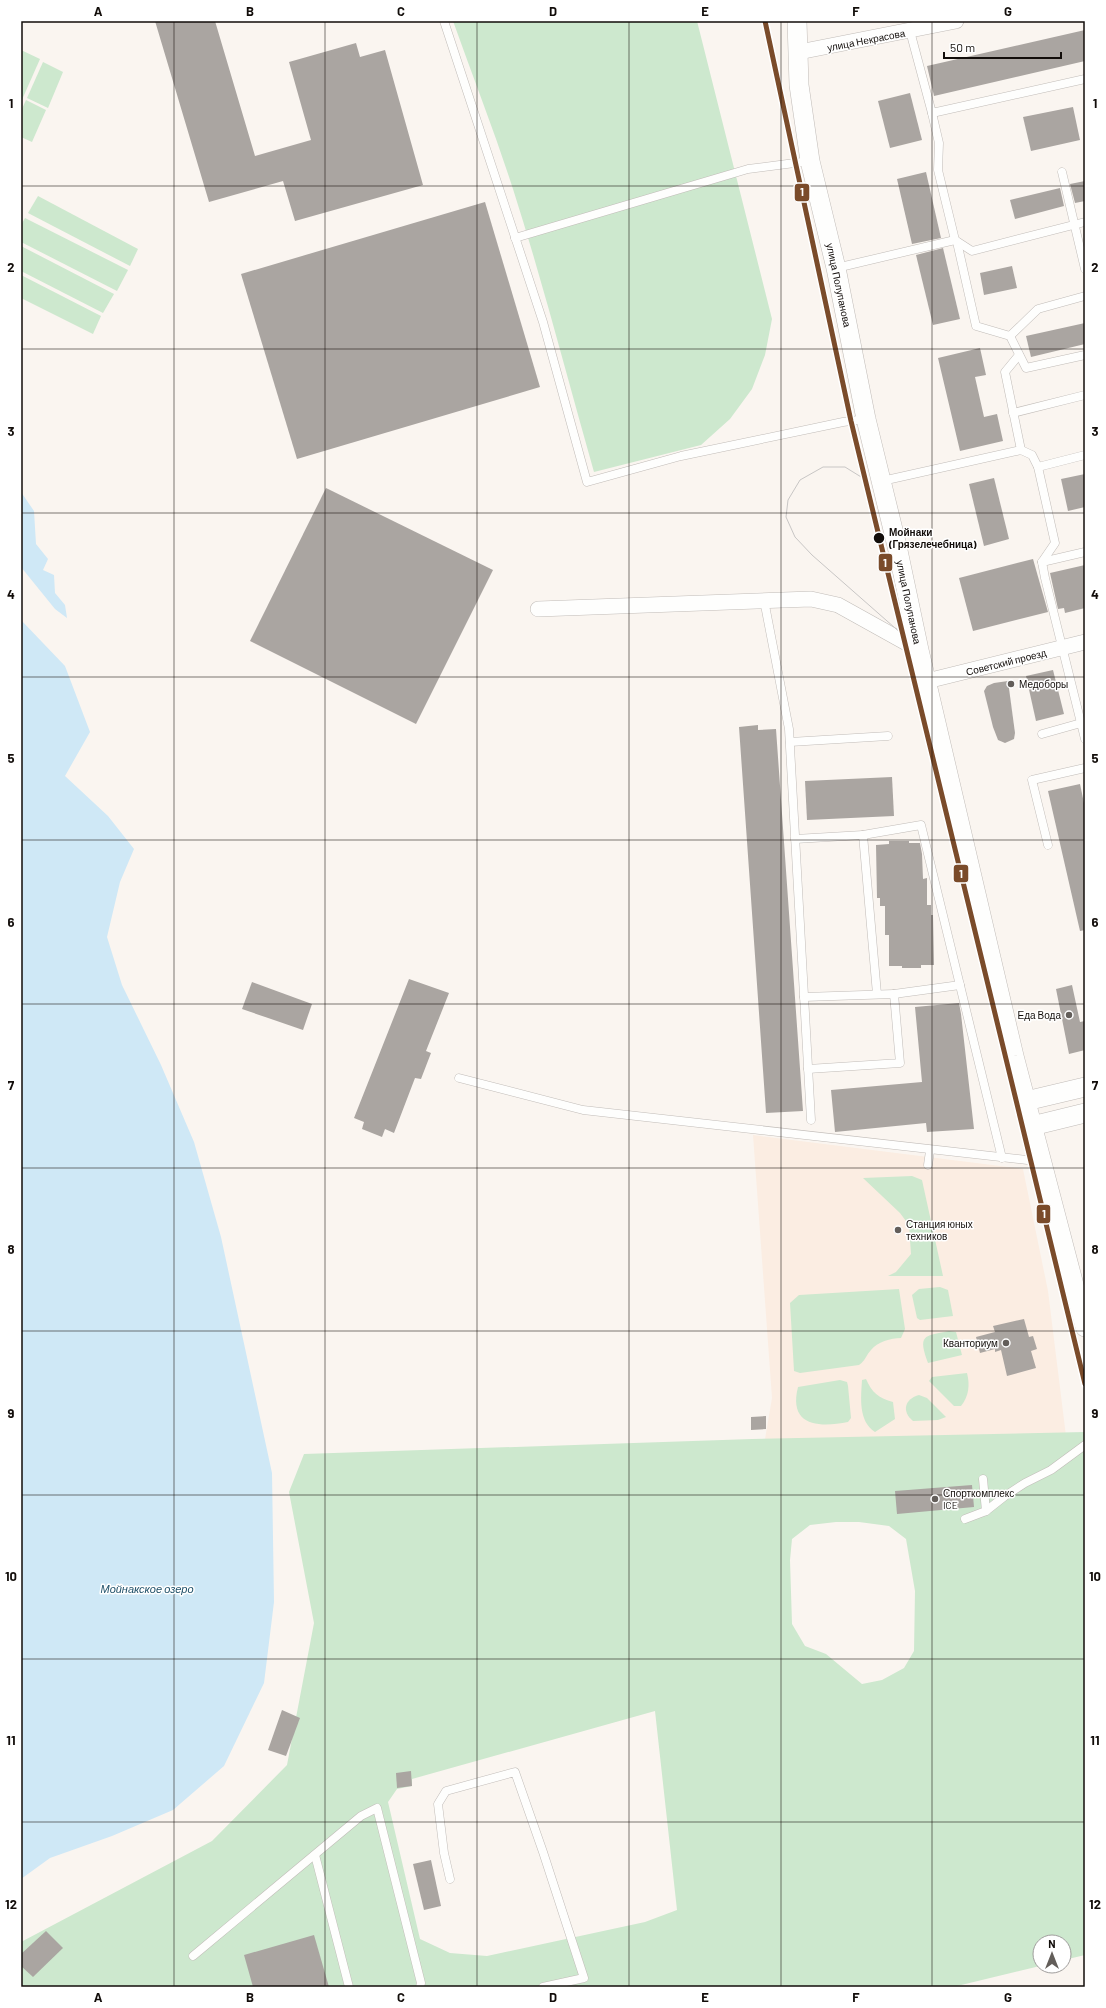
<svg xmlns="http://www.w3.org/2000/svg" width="1106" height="2008" font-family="Barlow,sans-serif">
	<rect width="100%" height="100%" fill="#faf5f0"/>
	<path fill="#fbede2" d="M753 1135 1023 1169 1048 1291 1067 1444 764 1445 772 1398Z"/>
	<g fill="#cde8ce" fill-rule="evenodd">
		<path d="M453 21H697L772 319 765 355 752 389 730 419 701 445 594 472C567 377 543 283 513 189 495 133 473 77 453 21Z"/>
		<path d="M21 50 40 59 21 102Z"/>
		<path d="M43 62 63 72 48 108 27 98Z"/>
		<path d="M26 100 46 110 32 142 21 137V111Z"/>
		<path d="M38 196 138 249 130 266 28 213Z"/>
		<path d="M25 218 128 270 117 291 21 242V225Z"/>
		<path d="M21 246 114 294 103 313 21 271Z"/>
		<path d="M21 275 101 316 93 334 21 298Z"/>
		<path d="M912 1176 922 1180 943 1276H888L896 1272 911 1254 909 1225 900 1213 863 1178Z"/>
		<path d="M940 1287 948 1290 953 1316 920 1320 917 1318 912 1295 919 1289Z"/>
		<path d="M899 1289 905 1329 901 1338C891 1338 877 1342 871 1350 866 1355 866 1360 859 1365L800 1373 794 1371 790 1303 799 1295Z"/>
		<path d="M949 1331 956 1332 962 1355 928 1363C918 1335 923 1336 949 1331Z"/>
		<path d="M967 1373C970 1385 969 1396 961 1406H954L929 1381 932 1377Z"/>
		<path d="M866 1379C872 1393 879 1398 893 1402L895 1419 875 1432C858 1421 861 1397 862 1380Z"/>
		<path d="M840 1380 847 1382 848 1386 851 1418 848 1422C819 1428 788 1426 798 1387Z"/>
		<path d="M919 1395 927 1398 946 1417 938 1420 913 1421C901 1411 905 1399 919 1395Z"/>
		<path d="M1085 1432V1955L1064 1960V1942H1040V1966L953 1987H21V1942L212 1841 287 1765 314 1623 289 1492 304 1454 752 1439ZM836 1522H859L889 1526 906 1539 915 1591 914 1651 904 1668 882 1680 862 1684 826 1654 805 1646 792 1624 790 1560 792 1539 810 1525ZM655 1711 677 1910 645 1922 487 1956 450 1953 420 1939 388 1802 397 1789 412 1786V1779Z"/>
	</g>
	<g fill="#cfe8f6">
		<path d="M21 492 34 511 36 544 48 559 43 570 54 575 55 593 65 605 67 618 55 609 21 567Z"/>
		<path d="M21 620 65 666 90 732 65 776 108 816 134 849 120 882 107 937 122 985 161 1065 194 1142 221 1237 272 1473 274 1602 264 1683 224 1766 173 1810 112 1836 50 1858 21 1879Z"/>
	</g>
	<g fill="#aaa5a1">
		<path d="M155 21H215L255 156 311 140 289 62 356 43 360 57 385 50 423 185 295 221 283 181 209 202Z"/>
		<path d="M1085 30V61L934 96 927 66Z"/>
		<path d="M910 93 922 140 890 148 878 101Z"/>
		<path d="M1073 107 1080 140 1031 151 1023 117Z"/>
		<path d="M926 172 941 238 912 244 897 179Z"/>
		<path d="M1085 181V201L1075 203 1070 184Z"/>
		<path d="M1060 188 1064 206 1015 219 1010 200Z"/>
		<path d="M485 202 540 387 297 459 241 274Z"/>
		<path d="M943 248 960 319 933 325 916 255Z"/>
		<path d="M1012 266 1017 288 984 295 980 273Z"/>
		<path d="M1085 323V344L1031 357 1026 336Z"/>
		<path d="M980 348 986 375 975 377 984 417 997 414 1003 441 960 451 938 358Z"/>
		<path d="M1085 474V507L1068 511 1061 479Z"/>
		<path d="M994 478 1009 539 984 546 969 484Z"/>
		<path d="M326 488 493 570 416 724 250 641Z"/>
		<path d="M1033 559 1048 612 973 631 959 578Z"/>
		<path d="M1085 565V608L1065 613 1064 608 1058 609 1050 573Z"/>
		<path d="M1053 670 1064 714 1036 721 1026 676Z"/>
		<path d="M1008 681 1015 733 1014 739 1005 743 998 740 993 727 984 691 987 686 994 683Z"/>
		<path d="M758 725V730L776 729 803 1111 766 1113 739 727Z"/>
		<path d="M892 777 894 816 807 820 805 781Z"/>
		<path d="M1080 784 1085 808V930L1080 931 1048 791Z"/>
		<path d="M889 841H909V843H920L922 854 923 879 927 878V905H931V915H933L934 965H921V968H902V966H889V935H885V906H880V898H877L876 845 889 844Z"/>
		<path d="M409 979 449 993 426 1051 431 1053 421 1079 415 1078 394 1133 385 1129 382 1137 362 1129 364 1122 354 1118Z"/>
		<path d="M252 982 312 1004 303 1030 242 1009Z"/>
		<path d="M1072 985 1080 1022 1085 1021V1050L1069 1054 1056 989Z"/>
		<path d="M959 1003 961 1014 974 1129 927 1132 926 1123 835 1132 831 1090 922 1082 915 1007Z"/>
		<path d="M1024 1319 1029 1337 1033 1336 1037 1349 1031 1351 1036 1368 1007 1376 1001 1350 995 1352V1349L980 1353 976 1337 995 1332 993 1326Z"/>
		<path d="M766 1416V1429L751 1430V1417Z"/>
		<path d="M972 1485 974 1507 897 1514 895 1491Z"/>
		<path d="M282 1710 300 1718 286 1756 268 1750Z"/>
		<path d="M411 1771 412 1786 397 1788 396 1773Z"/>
		<path d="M431 1860 441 1906 424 1910 413 1864Z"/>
		<path d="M46 1931 63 1948 33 1977 21 1966V1954Z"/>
		<path d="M314 1935 329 1987H253L244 1955Z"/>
	</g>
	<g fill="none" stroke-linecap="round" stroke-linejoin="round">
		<g stroke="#c1bcb8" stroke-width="9">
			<g id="service">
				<path d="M444 21 543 322 587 482 681 456 843 422 866 419"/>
				<path d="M910 31 932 113 1085 79"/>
				<path d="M932 113 939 143 938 170 955 240"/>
				<path d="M1062 172 1085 269"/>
				<path d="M515 238 748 169 810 161"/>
				<path d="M957 242 976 326 1010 336 1026 368 1085 355"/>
				<path d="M836 268 955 240 972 251 1085 222"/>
				<path d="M1010 336 1038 309 1085 296"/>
				<path d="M1019 355 1005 372 1021 450"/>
				<path d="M1013 413 1085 395"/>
				<path d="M1038 467 1055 543 1042 562 1045 578 1085 739"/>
				<path d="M882 481 1021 450 1032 455 1038 467 1085 455"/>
				<path d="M1042 562 1085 552"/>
				<path d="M764 600 789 729 811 1120"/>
				<path d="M1042 734 1081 723"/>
				<path d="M790 742 888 736"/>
				<path d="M863 835 921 825 1002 1158"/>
				<path d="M795 839 863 835 877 994"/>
				<path d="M1048 845 1032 780 1085 768"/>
				<path d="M894 994 960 985"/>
				<path d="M804 997 894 994 900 1063 808 1069"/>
				<path d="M459 1078 583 1110 1036 1161 1041 1164"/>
				<path d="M928 1165 930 1151"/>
				<path d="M986 1511 1005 1496 1025 1483 1051 1470 1085 1445"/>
				<path d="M965 1519 986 1511 983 1479"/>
				<path d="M315 1855 349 1987"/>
				<path d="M450 1879 444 1853 438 1804 446 1791 515 1772 543 1852 584 1978 543 1987"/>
				<path d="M193 1956 361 1816 377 1808 421 1983 420 1987"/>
			</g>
		</g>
		<g stroke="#c1bcb8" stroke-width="16">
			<g id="minor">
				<path d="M799 52 956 21"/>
				<path d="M538 609 811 599 838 605 919 650"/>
				<path d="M927 681 1085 642"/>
			</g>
		</g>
		<g stroke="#c1bcb8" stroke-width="20">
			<g id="tertiary">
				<path d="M797 21 799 85 810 161 836 268 866 419 897 546 919 650 1014 1056 1085 1327"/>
				<path d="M1026 1101 1085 1087"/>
				<path d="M1032 1126 1085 1113"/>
			</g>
		</g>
		<use href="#service" stroke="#fefefd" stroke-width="8"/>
		<use href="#minor" stroke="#fefefd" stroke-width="15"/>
		<use href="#tertiary" stroke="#fefefd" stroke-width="19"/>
		<path stroke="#c8c6c5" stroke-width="1" d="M866 480 845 467H823L800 480 788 500 786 517 795 537 812 555 903 635"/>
		<g stroke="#fff" stroke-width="8">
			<path id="tram-1" d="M765 21 851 421 1085 1384"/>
		</g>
		<use href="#tram-1" stroke="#7a4b2a" stroke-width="5"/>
	</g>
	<path fill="none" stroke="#120d0a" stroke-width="1" stroke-opacity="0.55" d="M174 21V1987M325 21V1987M477 21V1987M629 21V1987M781 21V1987M932 21V1987M21 186H1085M21 349H1085M21 513H1085M21 677H1085M21 840H1085M21 1004H1085M21 1168H1085M21 1331H1085M21 1495H1085M21 1659H1085M21 1822H1085"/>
	<circle fill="#120d0a" stroke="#fff" stroke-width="1.5" cx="879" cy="538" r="6"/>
	<g fill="#635e5a" stroke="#fff" stroke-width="1.5">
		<circle cx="1011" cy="684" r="4"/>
		<circle cx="1069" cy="1015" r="4"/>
		<circle cx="898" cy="1230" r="4"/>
		<circle cx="1006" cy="1343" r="4"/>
		<circle cx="935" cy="1499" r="4"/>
	</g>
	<g text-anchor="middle" stroke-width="3" stroke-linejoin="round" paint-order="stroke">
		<g font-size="10" fill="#120d0a" stroke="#fff">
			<text transform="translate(866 40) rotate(-11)" y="4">улица Некрасова</text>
			<text transform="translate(839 285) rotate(78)" y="4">улица Полупанова</text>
			<text transform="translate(909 602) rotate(78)" y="4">улица Полупанова</text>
			<text transform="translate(1006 662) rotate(-14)" y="4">Советский проезд</text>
		</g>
		<g font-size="10" font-weight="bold" fill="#120d0a" stroke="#fff" text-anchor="start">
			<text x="889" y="536">Мойнаки<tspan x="889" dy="12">(Грязелечебница)</tspan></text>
		</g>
		<g font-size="10" fill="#120d0a" stroke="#fff" text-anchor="start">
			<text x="1019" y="688">Медоборы</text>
			<text x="1061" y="1019" text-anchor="end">Еда Вода</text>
			<text x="906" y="1228">Станция юных<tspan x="906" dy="12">техников</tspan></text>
			<text x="998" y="1347" text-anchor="end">Кванториум</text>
			<text x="943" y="1497">Спорткомплекс<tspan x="943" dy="12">ICE</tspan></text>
		</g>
		<g font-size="11" font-style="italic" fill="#1f5069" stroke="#fff">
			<text x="147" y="1593">Мойнакское озеро</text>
		</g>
	</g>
	<g stroke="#fff" stroke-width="1.5">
		<rect x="794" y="183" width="16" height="19" rx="4" fill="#7a4b2a"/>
		<rect x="878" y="553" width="15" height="19" rx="4" fill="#7a4b2a"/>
		<rect x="953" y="864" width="16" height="19" rx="4" fill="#7a4b2a"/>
		<rect x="1036" y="1204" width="15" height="20" rx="4" fill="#7a4b2a"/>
	</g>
	<g font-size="11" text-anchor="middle" font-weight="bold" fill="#fff">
		<text x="802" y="196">1</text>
		<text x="885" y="567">1</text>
		<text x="961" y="878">1</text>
		<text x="1044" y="1218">1</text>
	</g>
	<rect width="1106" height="2008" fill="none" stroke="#ffffff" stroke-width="44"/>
	<g transform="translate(1052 1954)"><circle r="19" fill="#ffffff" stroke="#a09e9d"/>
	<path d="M0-3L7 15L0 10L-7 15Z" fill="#635e5a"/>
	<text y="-6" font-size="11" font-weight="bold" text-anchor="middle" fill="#120d0a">N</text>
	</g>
	<path d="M944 52v6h117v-6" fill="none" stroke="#120d0a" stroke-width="2"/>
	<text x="950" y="52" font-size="12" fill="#120d0a" stroke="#ffffff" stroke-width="3" paint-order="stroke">50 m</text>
	<rect x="22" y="22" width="1062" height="1964" fill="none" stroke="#120d0a" stroke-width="1.5"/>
	<g font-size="13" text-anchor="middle" font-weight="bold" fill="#120d0a">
		<text x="98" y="16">A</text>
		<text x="250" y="16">B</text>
		<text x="401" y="16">C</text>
		<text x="553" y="16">D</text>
		<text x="705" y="16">E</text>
		<text x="856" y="16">F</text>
		<text x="1008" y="16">G</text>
		<text x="11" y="108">1</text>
		<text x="1095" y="108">1</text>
		<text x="11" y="272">2</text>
		<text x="1095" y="272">2</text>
		<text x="11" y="436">3</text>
		<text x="1095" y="436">3</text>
		<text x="11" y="599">4</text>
		<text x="1095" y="599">4</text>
		<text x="11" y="763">5</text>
		<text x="1095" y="763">5</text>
		<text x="11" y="927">6</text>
		<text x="1095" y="927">6</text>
		<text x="11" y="1090">7</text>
		<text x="1095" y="1090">7</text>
		<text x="11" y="1254">8</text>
		<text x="1095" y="1254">8</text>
		<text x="11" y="1418">9</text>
		<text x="1095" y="1418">9</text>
		<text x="11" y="1581">10</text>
		<text x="1095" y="1581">10</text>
		<text x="11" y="1745">11</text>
		<text x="1095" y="1745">11</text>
		<text x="11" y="1909">12</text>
		<text x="1095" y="1909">12</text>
		<text x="98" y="2002">A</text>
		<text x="250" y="2002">B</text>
		<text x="401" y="2002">C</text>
		<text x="553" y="2002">D</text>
		<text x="705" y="2002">E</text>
		<text x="856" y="2002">F</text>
		<text x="1008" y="2002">G</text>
	</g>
</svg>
